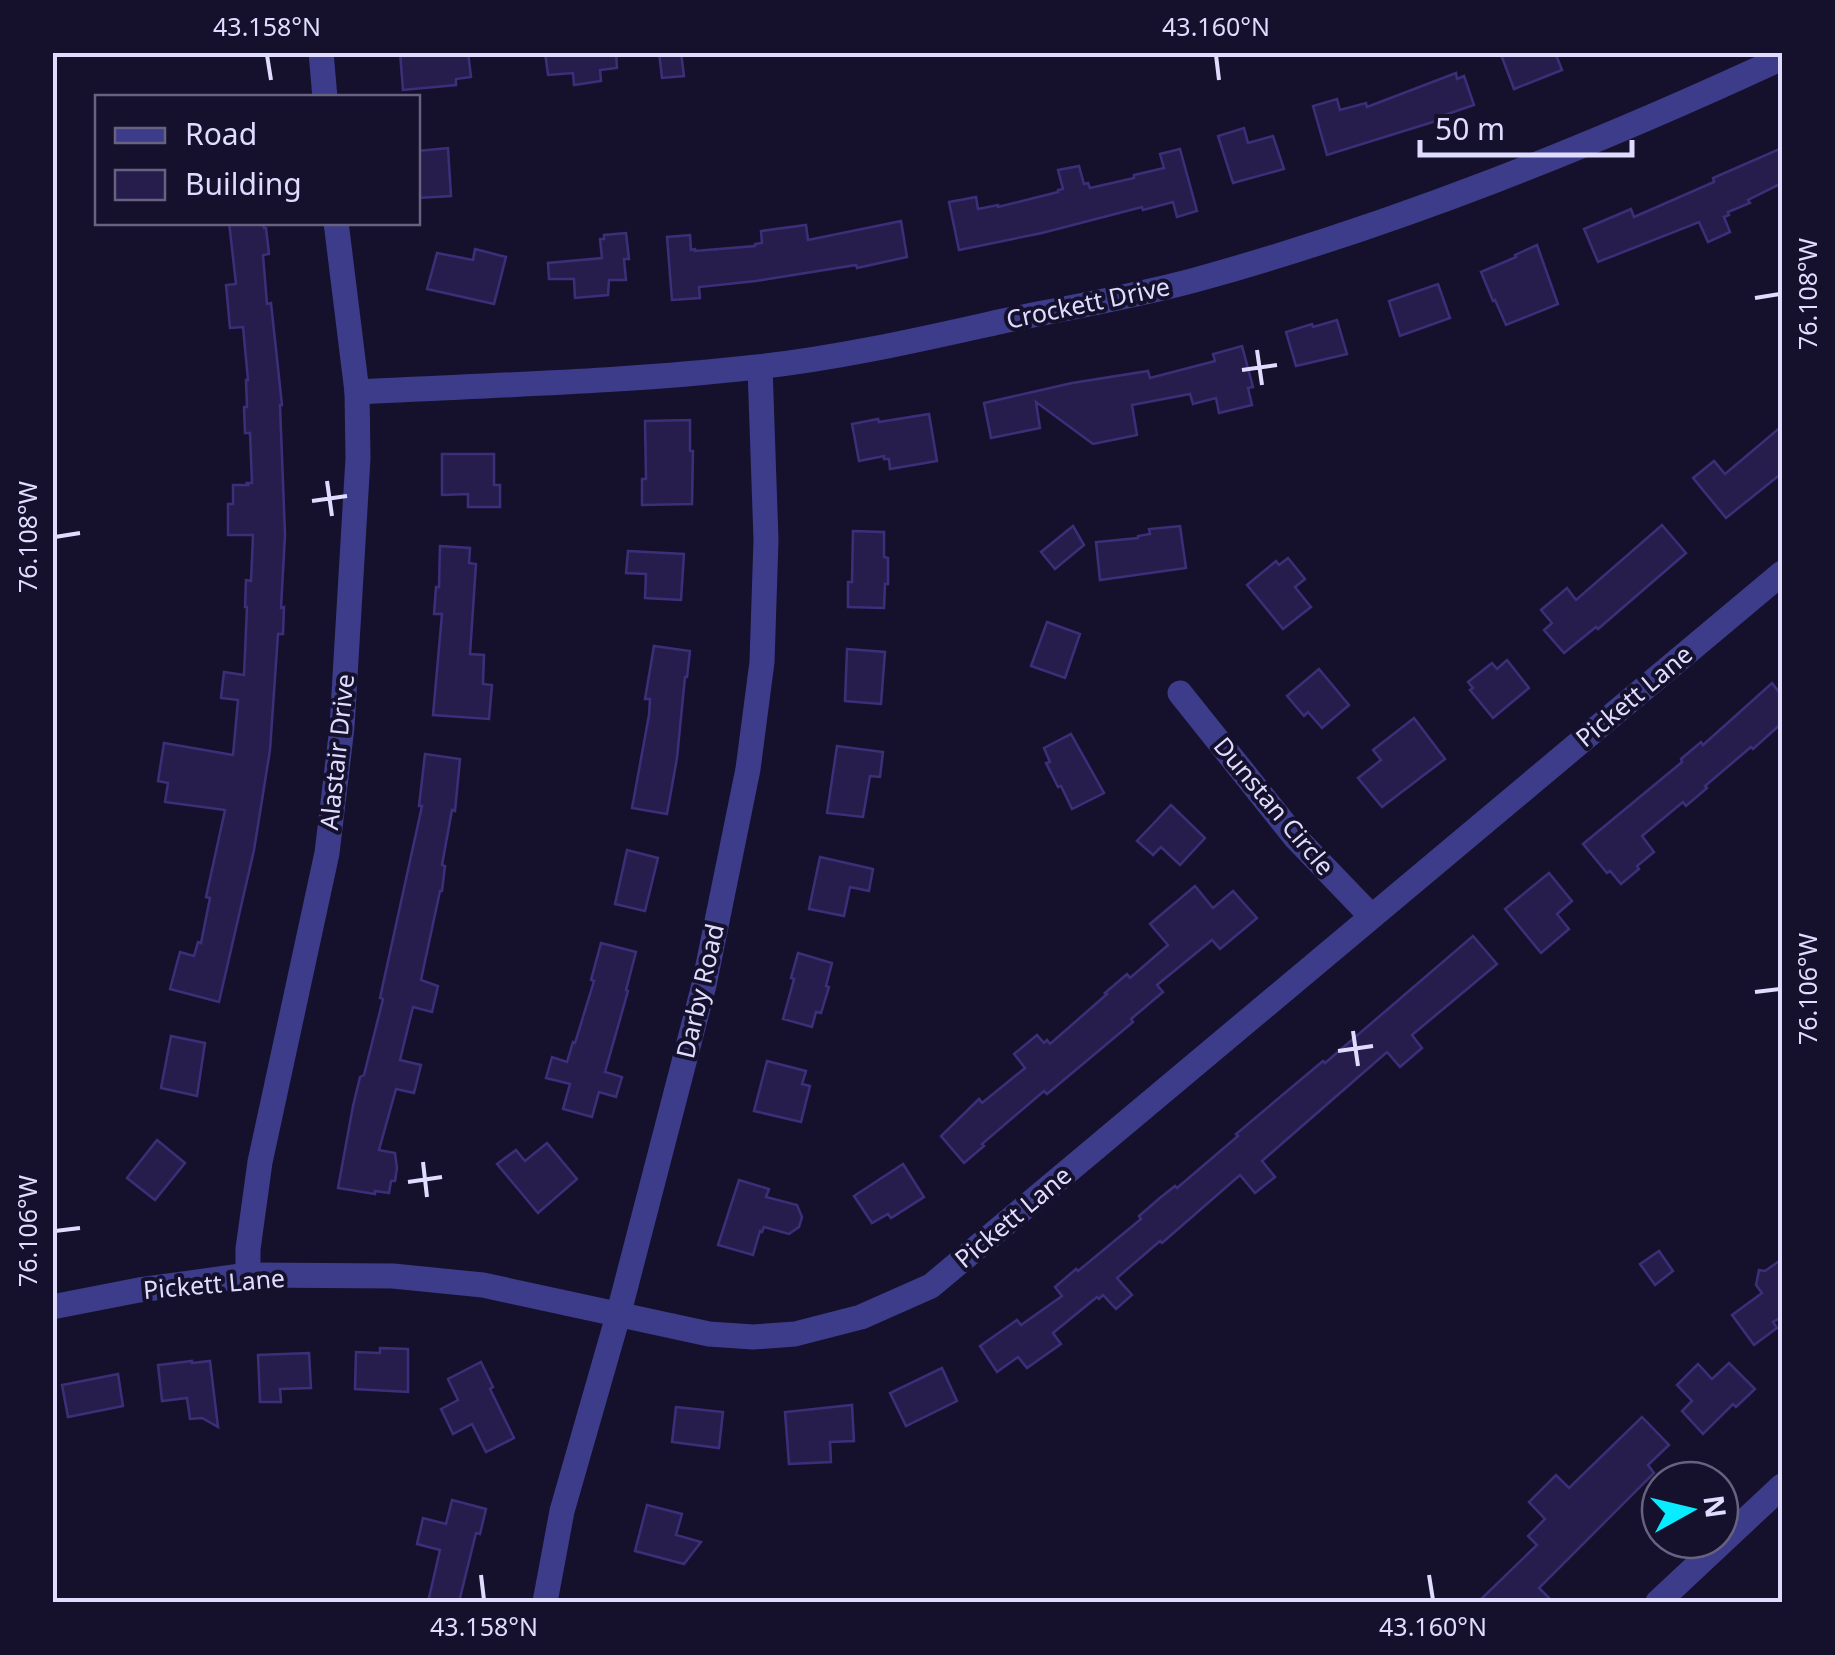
<svg xmlns="http://www.w3.org/2000/svg" width="1835" height="1655" font-family="'Noto Sans',sans-serif">
	<rect width="100%" height="100%" fill="#15112c"/>
	<g fill="#261d4d" stroke="#3c2f79" stroke-width="2.5">
		<path d="M400 52H468L471 77 456 79V85L403 90Z"/>
		<path d="M545 52H616L617 68 600 70 601 81 574 85 573 73 548 75Z"/>
		<path d="M659 52H681L684 76 662 78Z"/>
		<path d="M1500 52H1555L1562 70 1514 89Z"/>
		<path d="M1456 73 1457 79 1464 76 1474 105 1436 118V121L1327 155 1313 106 1337 99 1340 110 1366 103 1367 107Z"/>
		<path d="M1244 128 1248 143 1273 136 1284 169 1233 183 1218 136Z"/>
		<path d="M448 148 451 196 418 198V151Z"/>
		<path d="M1782 148V183L1748 200 1750 203 1728 212 1729 215 1724 217 1730 232 1708 242 1699 222 1598 262 1584 229 1631 209 1634 217 1714 182 1713 178Z"/>
		<path d="M1180 149 1197 211 1177 217 1173 202 1143 210 1142 207 1042 233 959 250 949 202 976 197 978 209 998 205V207L1058 192V190L1063 189 1058 170 1079 166 1084 184 1088 183 1090 188 1134 178V175L1164 168 1160 154Z"/>
		<path d="M901 221 907 257 857 268 856 265 756 281 699 287 700 298 672 300 667 237 690 235 691 250 695 249V251L755 246V244L762 243 761 231 806 225 808 240Z"/>
		<path d="M229 222H263L264 228H266L269 254 263 255 267 304 271 303 282 405H280L285 535 281 608 284 607 283 634H278L270 750 254 850 219 1002 170 989 180 952 194 956 198 942 201 943 210 898 206 897 225 810 165 802 168 783 158 781 164 743 233 755 238 700 221 698 224 672 244 675 247 607H245L246 580 251 581 253 535H228V504H233V485H248L247 483H252L250 433H245L244 407H247L246 380H248L243 327 230 328 226 285 236 284Z"/>
		<path d="M626 233 629 259H624L626 280H609L608 295 575 298 574 279H549L548 263 602 258 600 239H604V235Z"/>
		<path d="M1537 245 1558 304 1506 325 1495 300 1493 301 1481 272 1516 257 1515 255Z"/>
		<path d="M475 249 506 257 494 304 427 289 437 253 473 260Z"/>
		<path d="M1438 284 1450 318 1400 336 1389 301Z"/>
		<path d="M1337 320 1347 354 1296 366 1286 332 1312 324 1313 327Z"/>
		<path d="M1242 346 1253 387 1248 388 1252 405 1219 413 1216 398 1193 404 1190 394 1132 405 1137 435 1093 444 1036 402 1040 428 991 438 984 403 1072 383 1148 371 1150 378 1215 361 1213 354Z"/>
		<path d="M929 414 937 461 890 469 889 459H884V456L859 461 852 424 878 419 879 422Z"/>
		<path d="M690 420V451H693L692 504 642 505V479H646L645 421Z"/>
		<path d="M1782 426V473L1726 518 1693 478 1714 461 1725 474Z"/>
		<path d="M442 454H494V485H500V507H468V494L442 495Z"/>
		<path d="M1662 525 1686 553 1598 629 1596 627 1564 653 1544 630 1552 623 1541 610 1567 588 1576 600Z"/>
		<path d="M1073 526 1084 545 1055 569 1041 552Z"/>
		<path d="M1180 526 1186 568 1100 580 1096 542 1138 538V536L1150 534 1149 529Z"/>
		<path d="M853 531 884 532V557L888 558V584H885L884 608 848 607V582H852Z"/>
		<path d="M440 546 470 548 469 563 476 564 470 654 484 655 483 684 492 685 489 719 433 715 442 614H434L436 587H439Z"/>
		<path d="M628 551 684 554 681 600 645 598 646 574 626 573Z"/>
		<path d="M1288 558 1305 579 1295 587 1311 607 1283 629 1247 585 1276 561 1279 565Z"/>
		<path d="M1047 622 1080 634 1065 678 1031 666Z"/>
		<path d="M654 646 690 651 687 677H685L677 758 667 814 632 808 649 715 650 699H645Z"/>
		<path d="M847 649 885 652 881 704 845 701Z"/>
		<path d="M1507 660 1529 688 1493 718 1470 690 1473 688 1468 682 1492 663 1497 669Z"/>
		<path d="M1319 669 1349 705 1322 728 1308 712 1304 716 1287 696Z"/>
		<path d="M1772 683 1782 696V723L1753 749 1751 747 1705 786 1707 788 1686 806 1683 802 1642 836 1654 852 1637 866 1639 869 1621 884 1610 871 1607 873 1583 844 1682 762 1681 759 1701 742 1703 745Z"/>
		<path d="M1414 718 1445 759 1382 807 1358 778 1381 760 1373 750Z"/>
		<path d="M1071 734 1104 793 1072 809 1061 786 1058 787 1046 763 1050 762 1044 748Z"/>
		<path d="M837 746 883 752 880 777 870 776 863 817 827 813Z"/>
		<path d="M425 754 460 759 455 811 452 810 442 865 445 866 442 891H440L421 980 438 986 432 1012 413 1007 400 1060 421 1065 414 1093 396 1089 379 1150 395 1153 397 1168 395 1181H391L389 1193 375 1191V1194L338 1188 353 1106 360 1077 364 1075 383 999 380 998 422 806H419Z"/>
		<path d="M1171 805 1205 838 1180 865 1161 847 1153 855 1137 841Z"/>
		<path d="M627 850 658 858 645 911 615 904Z"/>
		<path d="M820 857 873 869 869 891 850 887 844 916 809 909Z"/>
		<path d="M1549 873 1572 901 1557 914 1569 929 1541 953 1505 909Z"/>
		<path d="M1195 886 1213 908 1233 891 1257 918 1220 949 1212 940 1157 985 1163 992 1131 1019 1133 1022 1047 1094 1044 1091 982 1144 984 1146 964 1163 941 1136 979 1099 982 1103 1025 1068 1014 1054 1037 1035 1044 1043 1047 1040 1050 1044 1107 994 1105 993 1127 974 1130 978 1168 945 1150 924Z"/>
		<path d="M1473 936 1497 964 1412 1035 1422 1048 1400 1067 1387 1052 1262 1161 1275 1177 1255 1193 1240 1175 1162 1243 1160 1241 1117 1278 1132 1295 1116 1309 1103 1295 1099 1299 1097 1297 1053 1333 1061 1344 1027 1368 1018 1357 997 1372 980 1346 1017 1320 1021 1325 1062 1296 1055 1287 1076 1269 1078 1271 1141 1219 1139 1216 1161 1197 1175 1186 1177 1188 1238 1136 1236 1134 1323 1061 1325 1063Z"/>
		<path d="M601 943 636 952 626 990 628 991 605 1072 622 1077 616 1097 599 1092 592 1117 563 1109 570 1084 546 1078 552 1057 567 1062 573 1042 575 1043 594 981 591 980Z"/>
		<path d="M798 953 832 963 826 986 829 987 821 1013 816 1012 812 1027 783 1019 794 979 791 978Z"/>
		<path d="M171 1036 205 1043 197 1096 161 1088Z"/>
		<path d="M767 1061 806 1071 802 1084 810 1086 801 1122 754 1111Z"/>
		<path d="M157 1140 185 1163 155 1200 127 1178Z"/>
		<path d="M547 1143 577 1179 538 1213 497 1164 516 1150 525 1161Z"/>
		<path d="M903 1164 924 1197 891 1218 888 1214 872 1223 854 1196Z"/>
		<path d="M739 1180 769 1189 766 1197 797 1205 802 1217 799 1227 789 1234 764 1227 762 1232 760 1231 753 1255 718 1245Z"/>
		<path d="M1659 1251 1673 1271 1655 1285 1640 1264Z"/>
		<path d="M1782 1259V1322L1780 1318 1773 1322 1777 1328 1754 1345 1732 1315 1762 1293 1756 1285 1759 1270 1765 1271Z"/>
		<path d="M380 1348 408 1349V1392L355 1389 356 1352 380 1353Z"/>
		<path d="M309 1353 311 1388 280 1389 281 1402H260L258 1355Z"/>
		<path d="M192 1361V1363L210 1361 218 1427 202 1418 190 1419 187 1398 162 1401 158 1365Z"/>
		<path d="M481 1362 493 1387 490 1389 514 1438 486 1452 472 1424 453 1434 441 1409 458 1400 448 1379Z"/>
		<path d="M1729 1363 1755 1389 1736 1407 1733 1404 1703 1434 1682 1411 1692 1401 1677 1385 1698 1364 1712 1379Z"/>
		<path d="M942 1368 957 1401 906 1426 890 1393Z"/>
		<path d="M118 1374 123 1406 68 1417 62 1385Z"/>
		<path d="M852 1405 854 1441 830 1442 831 1462 789 1464 785 1412Z"/>
		<path d="M676 1407 723 1412 719 1448 672 1442Z"/>
		<path d="M1642 1417 1669 1445 1648 1465 1654 1473 1539 1588 1553 1602H1478L1537 1545 1528 1536 1545 1519 1529 1502 1556 1475 1569 1488Z"/>
		<path d="M452 1500 486 1509 480 1534 476 1533 459 1602H428L440 1550 417 1544 423 1518 446 1524Z"/>
		<path d="M647 1505 682 1514 676 1535 701 1542 684 1564 635 1551Z"/>
	</g>
	<g fill="none" stroke-linecap="round" stroke-linejoin="round">
		<g stroke="#3d3c8b" stroke-width="25">
			<path d="M321 52 325 98"/>
			<path d="M357 392C490 385 625 382 757 367 840 358 922 339 1003 321 1067 308 1132 297 1195 280 1398 224 1592 146 1782 58"/>
			<path d="M1180 693 1295 837 1371 916"/>
			<path d="M248 1275V1249L260 1162 327 853 342 727 358 458 357 392 336 222"/>
			<path d="M52 1307 139 1290 248 1275 393 1276 483 1285 709 1334 753 1337 795 1334 861 1317 931 1286 1782 573"/>
			<path d="M545 1602 562 1511 618 1316 704 985 748 769 762 662 766 540 760 367"/>
			<path d="M1658 1602 1782 1486"/>
		</g>
	</g>
	<path fill="none" stroke="#dfdcff" stroke-width="4" d="M267 55 271 80M1216 55 1219 80M1755 298 1780 294M1257 350 1262 385M1242 370 1277 365M327 481 332 516M312 501 347 496M55 537 80 533M1755 992 1780 989M1353 1031 1358 1066M1338 1051 1373 1046M423 1162 427 1197M408 1182 442 1177M55 1231 80 1228M481 1575 484 1600M1429 1575 1433 1600"/>
	<g text-anchor="middle" stroke-width="8" stroke-linejoin="round" paint-order="stroke">
		<g font-size="25" fill="#dfdcff" stroke="#15112c">
			<text transform="translate(1088 303) rotate(-12)" y="9">Crockett Drive</text>
			<text transform="translate(1634 696) rotate(-40)" y="9">Pickett Lane</text>
			<text transform="translate(337 752) rotate(-84)" y="9">Alastair Drive</text>
			<text transform="translate(1274 806) rotate(50)" y="9">Dunstan Circle</text>
			<text transform="translate(700 991) rotate(-77)" y="9">Darby Road</text>
			<text transform="translate(1013 1217) rotate(-40)" y="9">Pickett Lane</text>
			<text transform="translate(214 1284) rotate(-5)" y="9">Pickett Lane</text>
		</g>
	</g>
	<rect width="1835" height="1655" fill="none" stroke="#15112c" stroke-width="110"/>
	<rect x="95" y="95" width="325" height="130" fill="#15112c" stroke="#666280" stroke-width="2.5"/>
	<rect x="115" y="128" width="50" height="15" fill="#3d3c8b" stroke="#666280" stroke-width="2.5"/>
	<text x="185" y="145" font-size="30" fill="#dfdcff">Road</text>
	<rect x="115" y="170" width="50" height="30" fill="#261d4d" stroke="#666280" stroke-width="2.5"/>
	<text x="185" y="195" font-size="30" fill="#dfdcff">Building</text>
	<g transform="translate(1690 1510) rotate(82)"><circle r="48" fill="#15112c" stroke="#666280" stroke-width="2.5"/>
	<path d="M0-8L18 38L0 25L-18 38Z" fill="#08ecff"/>
	<text y="-15" font-size="28" font-weight="bold" text-anchor="middle" fill="#dfdcff">N</text>
	</g>
	<path d="M1420 140v15h212v-15" fill="none" stroke="#dfdcff" stroke-width="5"/>
	<text x="1435" y="140" font-size="30" fill="#dfdcff" stroke="#15112c" stroke-width="8" paint-order="stroke">50 m</text>
	<rect x="55" y="55" width="1725" height="1545" fill="none" stroke="#dfdcff" stroke-width="4"/>
	<g font-size="25" text-anchor="middle" fill="#dfdcff">
		<text x="267" y="36">43.158°N</text>
		<text x="1216" y="36">43.160°N</text>
		<text transform="translate(1808 294) rotate(-90)" y="9">76.108°W</text>
		<text transform="translate(28 537) rotate(-90)" y="9">76.108°W</text>
		<text transform="translate(1808 989) rotate(-90)" y="9">76.106°W</text>
		<text transform="translate(28 1231) rotate(-90)" y="9">76.106°W</text>
		<text x="484" y="1636">43.158°N</text>
		<text x="1433" y="1636">43.160°N</text>
	</g>
</svg>
